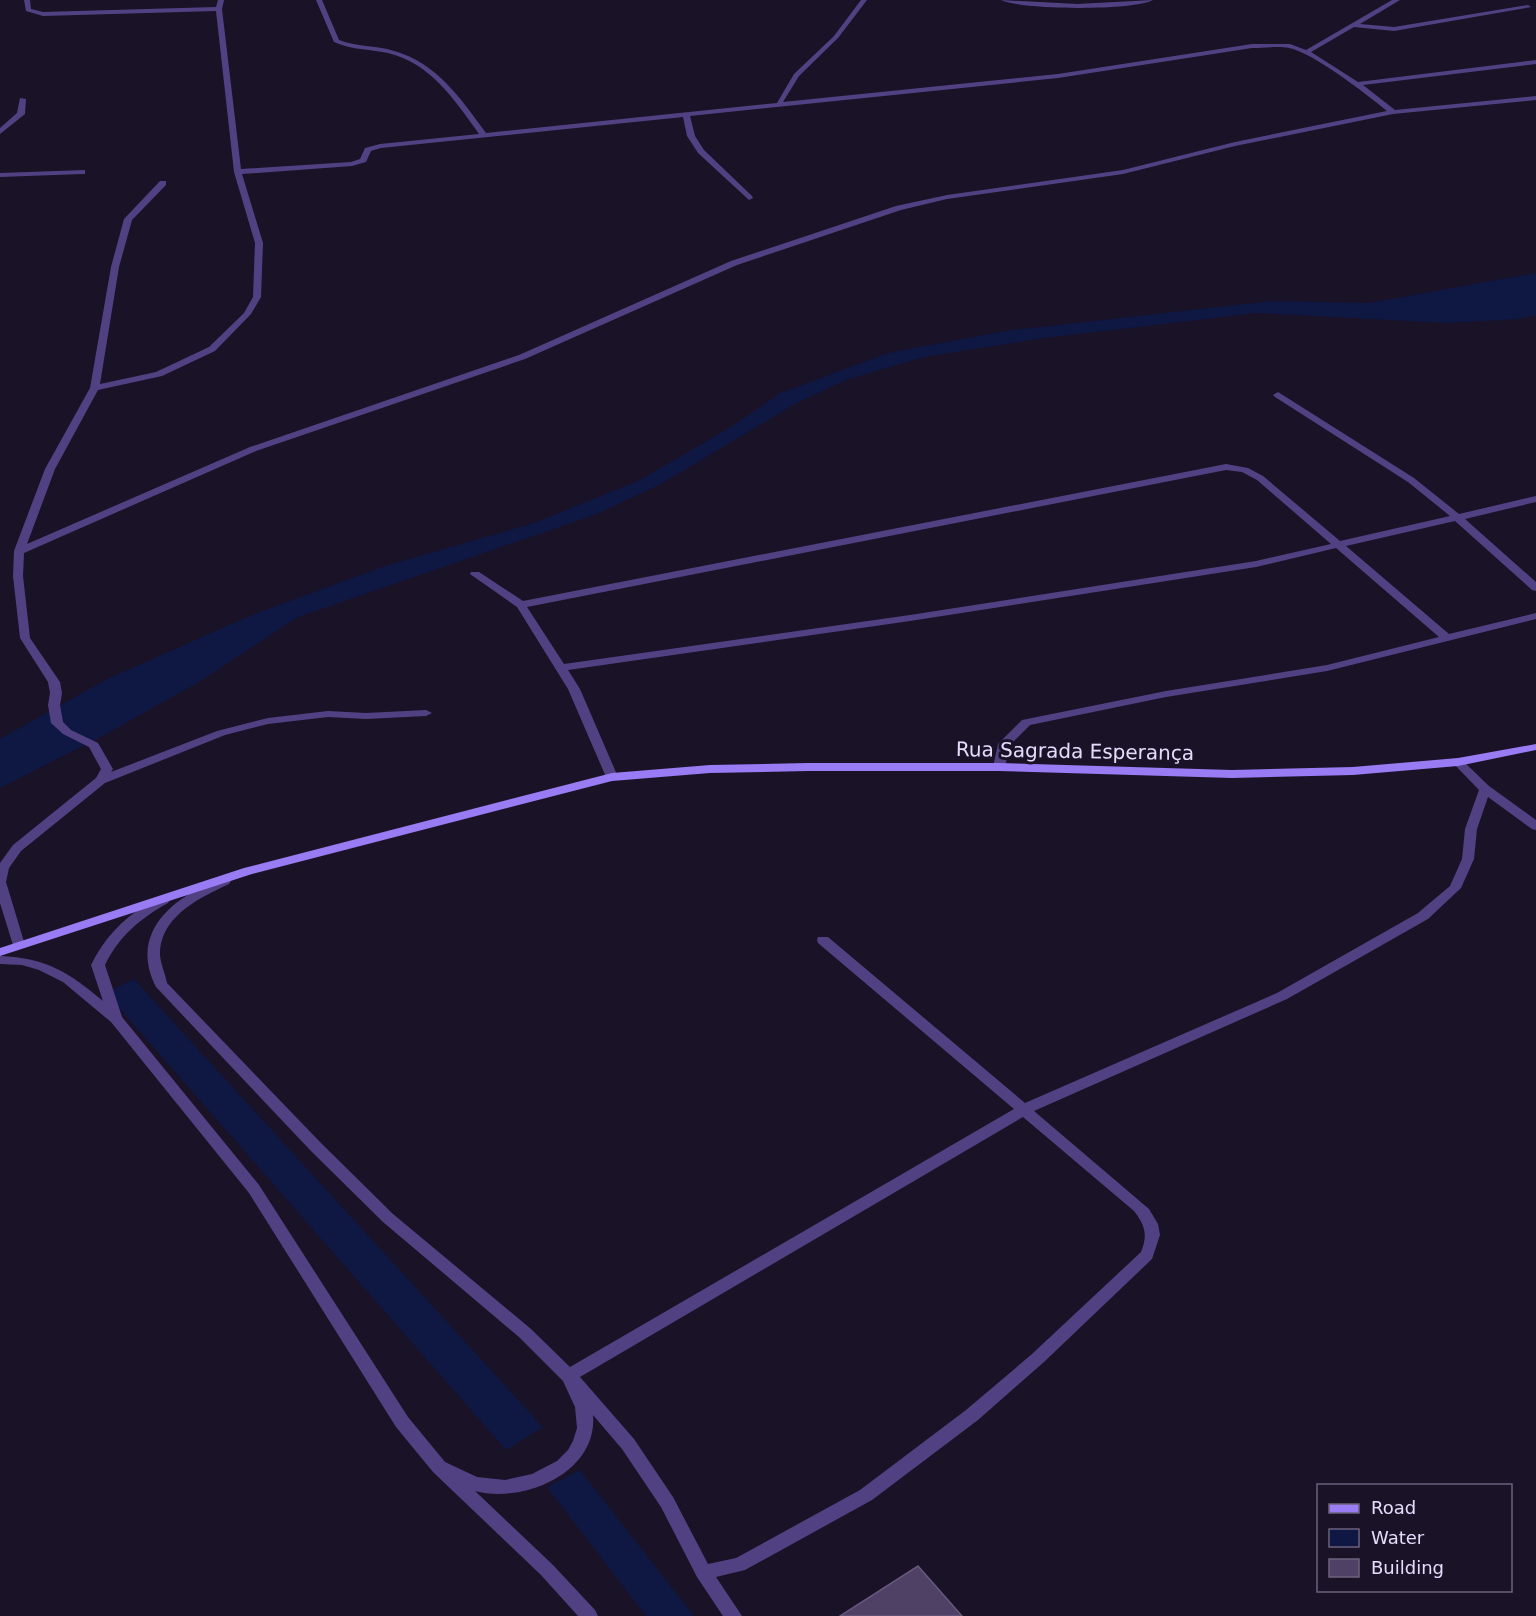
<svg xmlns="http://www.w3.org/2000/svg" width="1536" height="1616" font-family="'DejaVu Sans',sans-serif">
	<rect width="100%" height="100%" fill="#1a1227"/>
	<g fill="#0f1743">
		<path d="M1536 273V315L1519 319 1447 323 1256 313 1045 338 924 357 846 380 795 404 661 484 597 514 298 617 199 682 99 738 0 788V739L107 679 252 615 385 566 534 523 640 480 729 428 781 393 888 353 1005 331 1272 301 1369 303Z"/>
		<path d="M134 979 543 1427 506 1450 106 993Z"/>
		<path d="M580 1470 694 1616H646L547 1487Z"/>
	</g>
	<path fill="#4f4065" stroke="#67587d" stroke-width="1.5" d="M918 1566 962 1616H840Z"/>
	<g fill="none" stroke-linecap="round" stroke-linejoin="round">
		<g fill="#524182" fill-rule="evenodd">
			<path d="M24 0H30L31 9 43 12 216 7 218 0H224L222 9 241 169 351 162 360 159 365 148 380 144 479 134C455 100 430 63 388 53 369 49 351 50 334 42L316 0H322L339 40C356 47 376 45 394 51 437 63 461 99 486 133L777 103 794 74 834 36 861 0H867L838 38 799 76 783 102 1058 74 1252 44H1290L1306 50 1392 0H1400L1360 24 1394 27 1528 5 1531 7 1394 31 1354 27 1311 52 1358 82 1536 60V64L1363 85 1395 110 1536 96V100L1393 114 1235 146 1123 174 947 199 901 210 737 265 525 359 256 451 24 553 23 576 30 638 60 682 62 693 60 705 63 722 71 730 98 743 113 769 111 772 217 731 268 718 328 711 366 713 426 710 432 713 426 716 366 719 328 717 268 724 225 735 105 783 21 851 9 868 6 882 25 945 19 949 13 945 0 903V863L13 845 96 778 101 769 89 747 63 734 51 723 48 705 50 693 48 682 20 638 13 576 14 551 45 469 90 388 111 267 124 219 160 181H166V185L132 220 119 267 100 384 156 372 209 347 244 313 253 297 255 243 234 172 216 11 43 16 26 11ZM1252 48C1264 48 1278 46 1289 48 1314 53 1366 94 1387 111L1235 142 1123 170 947 195 896 206 731 261 519 355 250 447 27 544 55 469 98 390 162 376 215 351 251 314 261 297 263 243 242 174 352 166 366 162 371 151 381 148 683 117 687 136 698 153 749 200 753 198 752 196 704 150 695 136 690 116 1058 78Z"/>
			<path d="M1001 0 1077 4 1153 0C1133 11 1021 10 1001 0Z"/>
			<path d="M20 98 26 99 25 114 0 134V128L17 113Z"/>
			<path d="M85 170V174H82L0 177V173Z"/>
			<path d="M1278 392 1414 478 1459 514 1536 496V502L1465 519 1536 582V591L1532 590 1455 521 1346 546 1449 634 1536 613V619L1327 671 1166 697 1030 725 1010 745 1005 767 999 771 993 767 998 744 1022 720 1166 691 1327 665 1439 637 1336 548 1256 567 910 621 568 670 580 689 618 777 612 781 606 777 568 689 517 607 470 574 471 572H479L523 601 1226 464 1248 468 1263 476 1340 541 1450 516 1408 482 1275 397 1273 395ZM1226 470 1242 472 1257 480 1331 544 1256 561 910 615 564 664 527 607Z"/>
			<path d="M1458 758 1462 760 1489 786 1536 820V830L1532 829 1488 797 1477 829 1474 859 1461 888 1428 919 1287 999 1034 1111 1149 1209 1158 1224 1160 1235 1152 1259 1044 1362 978 1420 872 1500 745 1570 716 1577 742 1616H723L697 1577 661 1507 622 1449 593 1415C598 1473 523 1504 475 1491L553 1565 595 1610 598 1616H578L541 1575 433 1472 396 1427 249 1193 111 1022 63 982 39 970 22 965 0 964V956C47 958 68 972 103 1001L91 965C104 939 121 920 146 905 154 900 160 895 168 897L170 900 168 903C141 918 119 936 105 965L122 1017 259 1185 408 1417 445 1462 477 1477 505 1480 532 1474 557 1461 568 1450 573 1441 577 1428 575 1407 563 1381 519 1337 383 1222 310 1150 156 987C132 940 162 907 203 886 211 882 220 876 229 878L231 881 229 884C201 897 163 915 160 950 159 961 165 972 167 983L320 1142 393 1214 531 1329 570 1367 1014 1109 818 943 817 940 818 937H828L1025 1103 1277 993 1418 913 1450 886 1462 859 1465 829 1479 790 1452 762ZM1023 1117 1134 1211C1145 1225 1148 1235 1141 1252L1032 1354 966 1410 860 1490 736 1558 708 1564 673 1497 634 1439 580 1377Z"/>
		</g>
		<path fill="#997bf3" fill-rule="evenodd" d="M1536 744V750L1458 766 1353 775 1232 778 999 771H808L710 773 612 781 252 874 0 956V948L244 868 612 773 710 765 808 763H999L1232 770 1353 767 1458 758Z"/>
	</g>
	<g text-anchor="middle" stroke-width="6" stroke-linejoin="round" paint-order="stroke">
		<g font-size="20" fill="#e6dbfc" stroke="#1a1227">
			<text transform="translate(1075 751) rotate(1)" y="7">Rua Sagrada Esperança</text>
		</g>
	</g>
	<rect x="1317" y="1484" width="195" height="108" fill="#1a1227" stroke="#6c627c" stroke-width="1.5"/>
	<rect x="1329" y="1504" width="30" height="9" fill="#997bf3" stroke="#6c627c" stroke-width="1.5"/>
	<text x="1371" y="1514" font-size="18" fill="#e6dbfc">Road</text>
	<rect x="1329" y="1529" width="30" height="18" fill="#0f1743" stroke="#6c627c" stroke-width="1.5"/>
	<text x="1371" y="1544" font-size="18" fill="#e6dbfc">Water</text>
	<rect x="1329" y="1559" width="30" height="18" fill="#4f4065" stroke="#6c627c" stroke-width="1.5"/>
	<text x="1371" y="1574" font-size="18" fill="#e6dbfc">Building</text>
</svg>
